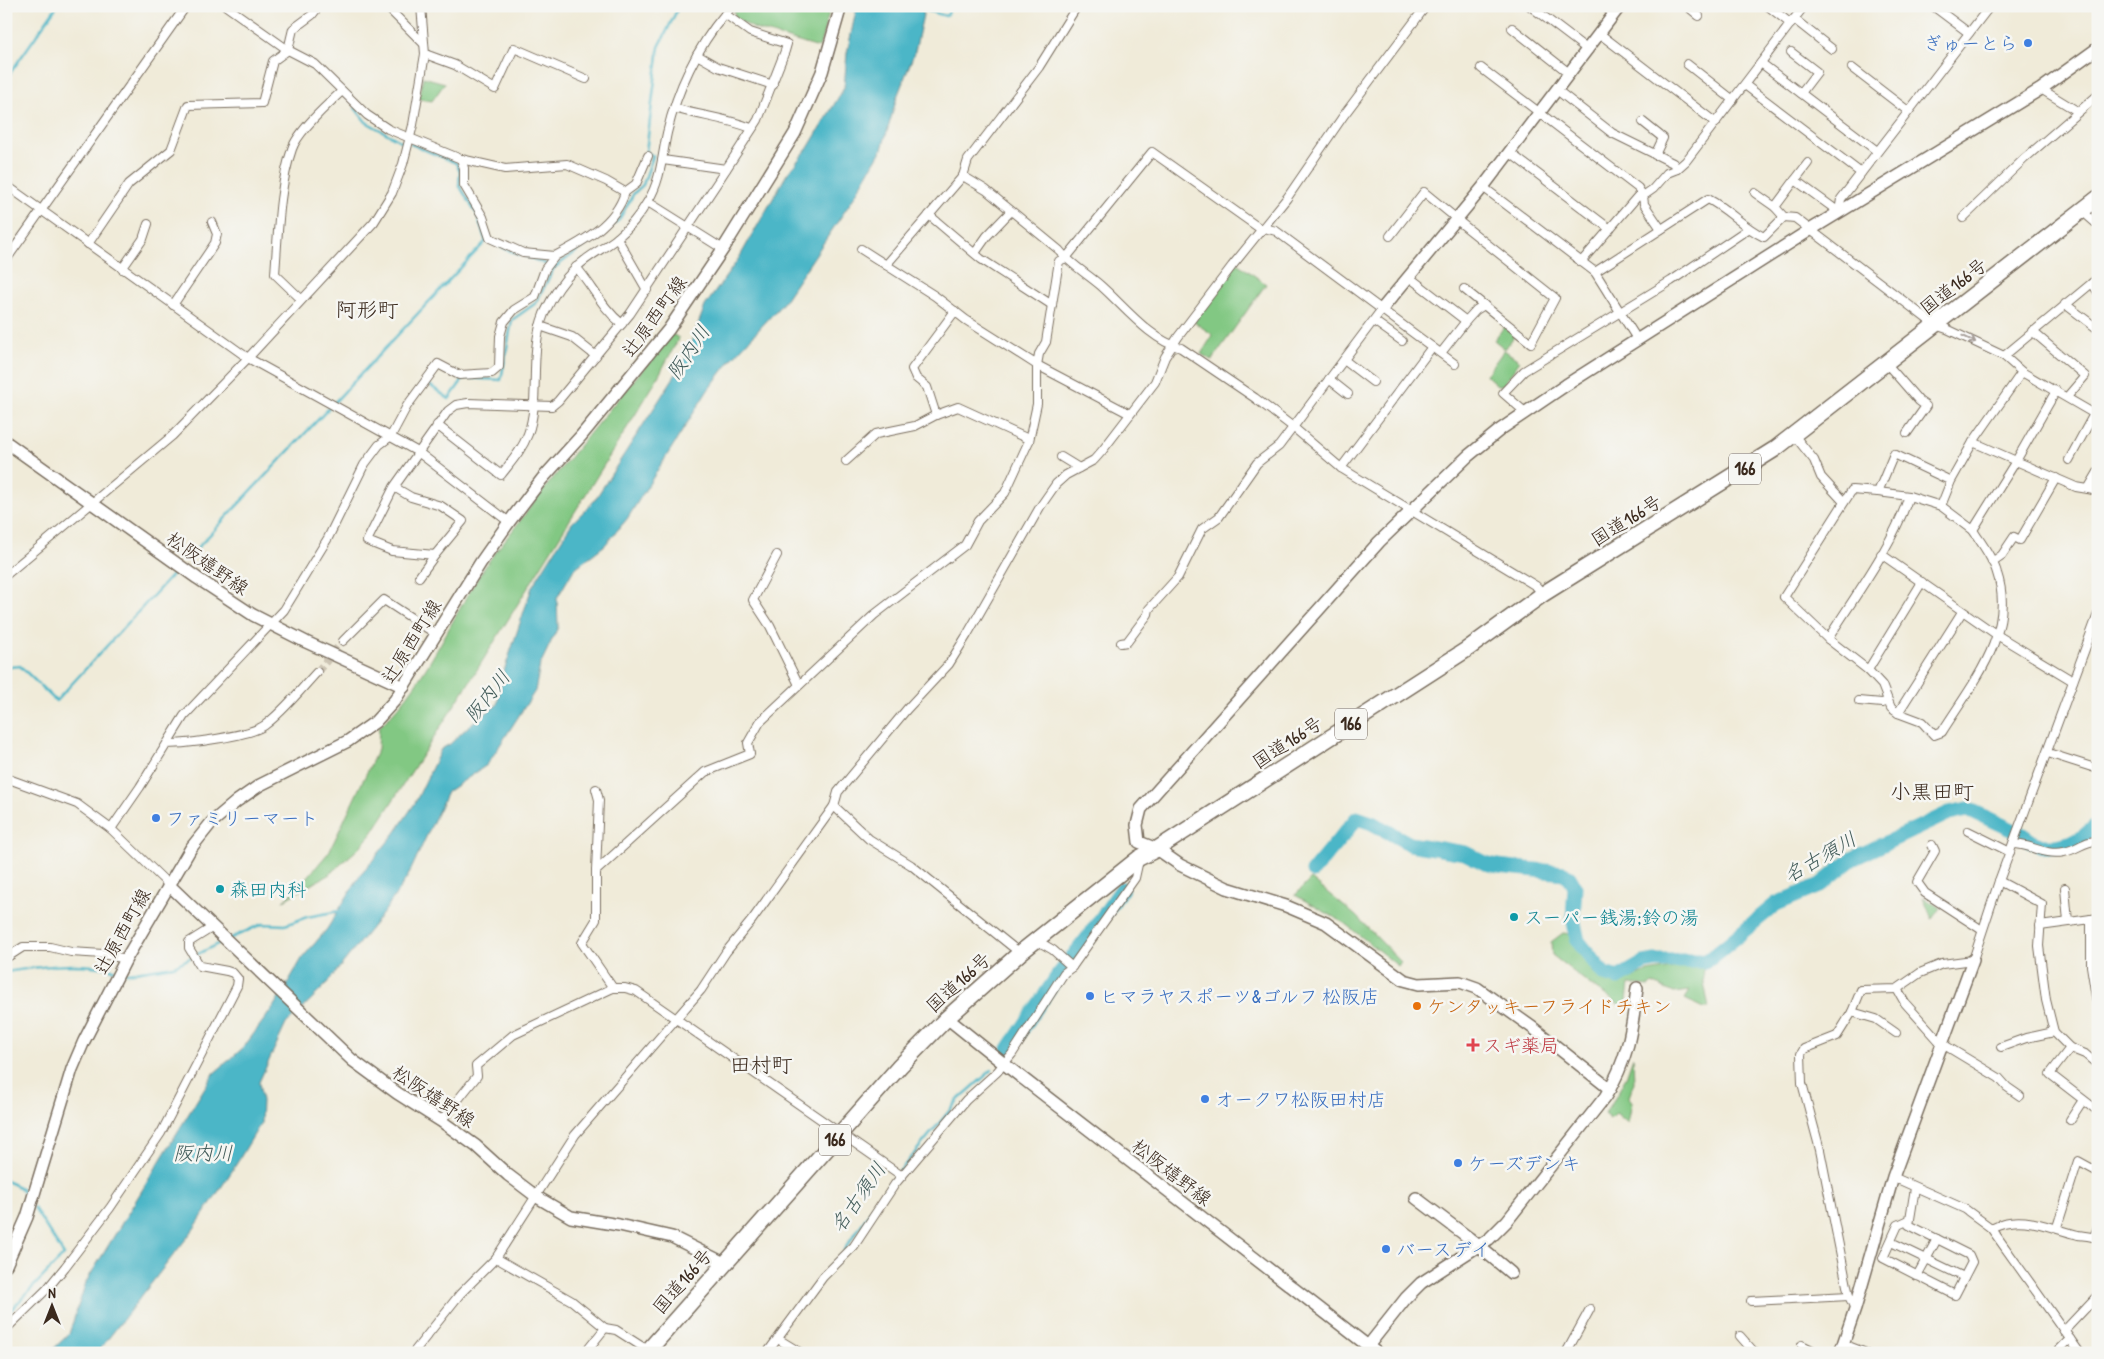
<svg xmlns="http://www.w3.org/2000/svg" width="2104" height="1359" font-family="'Patrick Hand','Klee One',sans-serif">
	<rect width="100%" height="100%" fill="#f6f6f2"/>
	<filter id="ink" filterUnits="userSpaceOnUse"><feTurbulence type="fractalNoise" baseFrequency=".02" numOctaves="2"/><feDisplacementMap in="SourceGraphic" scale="10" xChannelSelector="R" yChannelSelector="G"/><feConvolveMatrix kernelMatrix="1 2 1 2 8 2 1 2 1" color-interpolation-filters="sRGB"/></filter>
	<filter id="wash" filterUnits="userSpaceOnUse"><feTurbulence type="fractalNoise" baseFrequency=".0096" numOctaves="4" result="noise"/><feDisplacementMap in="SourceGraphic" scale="20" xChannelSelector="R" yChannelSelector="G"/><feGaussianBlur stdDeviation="1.12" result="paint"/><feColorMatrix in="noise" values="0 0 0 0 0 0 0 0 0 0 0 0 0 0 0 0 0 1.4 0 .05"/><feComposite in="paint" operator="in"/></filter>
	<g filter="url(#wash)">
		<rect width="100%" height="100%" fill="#f0ebd9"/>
		<g fill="#82c883" stroke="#5e7950">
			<path d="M738 6H831L819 48 755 29 735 18 734 11Z"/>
			<path d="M423 77 445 83 432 101 419 99Z"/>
			<path d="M1237 263 1266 284 1212 360 1201 354 1213 335 1194 322Z"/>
			<path d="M1504 327 1515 335 1505 349 1494 340Z"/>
			<path d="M672 334 679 338 653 386 470 681 372 833 360 847 330 874 282 901 300 886 329 852 378 749 379 727C434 677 455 602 501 545 516 527 530 507 545 488 587 436 630 385 672 334Z"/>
			<path d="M1504 350 1520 361 1503 385H1497L1486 375Z"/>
			<path d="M1311 879 1356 916 1401 962 1398 966 1344 923 1295 895Z"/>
			<path d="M1923 897 1940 908 1932 919Z"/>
			<path d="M1563 933 1571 934 1593 972 1608 982 1618 983 1647 972 1703 963 1704 982 1709 1008H1703L1685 999 1690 991 1674 993 1652 983 1649 986 1629 984 1626 1009 1592 986 1552 955 1551 942Z"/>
			<path d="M1633 1057 1634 1083 1629 1097 1632 1103 1628 1123 1616 1113 1610 1119 1604 1114 1613 1102 1626 1077Z"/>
		</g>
		<path fill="#4bb6c7" stroke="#437072" d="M857 6H925L915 51 897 97 882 149 851 202 783 303 731 360 708 390 627 519 605 545 574 569 557 598 558 627 540 665 535 691 487 765 447 792 408 876 384 912 323 988 286 1024 259 1082 262 1101 261 1123 234 1168 193 1230 97 1353H49L69 1334 86 1282 213 1074 243 1048 272 1009 303 957 327 929 359 877 395 833 415 803 441 749 450 744 471 724 497 705 504 671 532 587 572 523 594 501 683 363 705 306 739 258 787 174 808 148 844 88 847 53Z"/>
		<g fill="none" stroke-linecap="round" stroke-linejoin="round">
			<g stroke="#4bb6c7" stroke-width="2.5">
				<path d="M925 10 946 16 948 14 950 6"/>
				<path d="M6 79 57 6"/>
				<path d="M355 108 366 122 402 142"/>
				<path d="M411 144 456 163 460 172 459 185 477 214 485 239 519 255"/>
				<path d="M525 256 548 265"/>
				<path d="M428 384 449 399 464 378 501 380 512 320 536 303 554 268 619 220 634 193 643 185 653 156 646 152 659 47 679 6"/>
				<path d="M186 560 487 240"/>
				<path d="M6 671 10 667 20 666 56 701 173 574"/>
				<path d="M229 939 262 924 285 925 307 917 339 911"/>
				<path d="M6 972C44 966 78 961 116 970"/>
				<path d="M124 972 128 973 174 966 224 941"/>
				<path d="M6 1181 21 1188 28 1200"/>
				<path d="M844 1250 890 1183 959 1099 992 1070"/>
				<path d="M6 1315 64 1255 34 1208"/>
				<path d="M762 1353 768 1346"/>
			</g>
			<g stroke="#4bb6c7" stroke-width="15">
				<path d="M1313 871 1357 818 1372 823 1410 844 1465 853 1485 863 1498 866 1564 873 1569 877 1575 887 1573 918 1578 941 1604 974 1618 978 1644 963 1655 961H1704L1711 958 1776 904 1819 886 1852 859 1949 813 1968 809 2021 834 2031 841 2042 846H2057L2073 842 2084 836 2098 824"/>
				<path d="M1009 1049 1057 977 1086 940 1122 889"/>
			</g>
		</g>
	</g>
	<g filter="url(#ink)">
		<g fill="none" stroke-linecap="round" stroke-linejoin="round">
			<path stroke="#ccc4b4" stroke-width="8" stroke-dasharray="8 4" stroke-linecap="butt" d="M317 672 343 641"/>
			<g stroke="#7a6e5f" stroke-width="10">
				<g id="street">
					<path d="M226 6 288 50 315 64 367 115 388 129 461 159 505 169 567 164 606 181 625 192 636 184 648 156"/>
					<path d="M386 6 424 44"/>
					<path d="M1077 6 1039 67 968 160 963 176 986 190 1059 250C1070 264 1086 273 1100 285 1123 305 1151 341 1181 348L1255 398 1293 427 1341 468 1536 586 1543 594"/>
					<path d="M1530 6 1588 50"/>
					<path d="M1604 6 1614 14"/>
					<path d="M1687 6 1699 16"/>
					<path d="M1768 6 1791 24"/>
					<path d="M1933 6 1969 33"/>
					<path d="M1794 19 1832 49"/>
					<path d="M1512 28 1569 73"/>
					<path d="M1600 34 1716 123"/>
					<path d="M1791 52 1817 72 1801 93"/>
					<path d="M425 54 455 65 495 89 514 48 586 79"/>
					<path d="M697 55 718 67 773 85"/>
					<path d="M1761 63 1877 151"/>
					<path d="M1687 64 1733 100"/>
					<path d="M1481 68 1638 188 1643 196 1637 197 1581 262"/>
					<path d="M1852 68 1908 111"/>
					<path d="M1745 85 1861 173"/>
					<path d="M2041 89 2077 111"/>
					<path d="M1557 90 1612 133 1673 163 1677 169"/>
					<path d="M674 108C700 116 726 118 751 128"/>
					<path d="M1643 122 1663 138 1655 155"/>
					<path d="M1509 152 1610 229"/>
					<path d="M663 160 726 169"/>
					<path d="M1795 180 1808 163"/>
					<path d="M6 185 248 358 418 452 509 522"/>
					<path d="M1483 187 1595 272 1637 339"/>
					<path d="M1755 193 1775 207"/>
					<path d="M648 202 723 249"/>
					<path d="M2082 211 2098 225"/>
					<path d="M929 215 981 259 1052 305"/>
					<path d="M1784 217 1775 207 1795 180 1839 212 1841 199 1990 6"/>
					<path d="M1963 218 2024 159 2098 95"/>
					<path d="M1457 220 1555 298 1531 343 1464 289"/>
					<path d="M1264 228 1276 231 1455 364"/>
					<path d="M1661 229 1644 204 1643 196 1653 189 1667 173 1677 169 1686 161 1804 6"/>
					<path d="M1390 236 1424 192 1457 219"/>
					<path d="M617 238 647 290"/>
					<path d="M88 244 129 184 171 150 188 105 262 103 273 61 288 50 293 29 312 15 319 6"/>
					<path d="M861 249 935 296 966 320 1037 365 1130 414"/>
					<path d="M975 253 987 236 1011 211"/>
					<path d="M555 256C582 242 616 224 625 192"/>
					<path d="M6 260 186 6"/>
					<path d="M886 265 963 176"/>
					<path d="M576 267C593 286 602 308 622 324"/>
					<path d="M122 269 143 239 148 224"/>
					<path d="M1595 272 1708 199C1728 209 1743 227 1764 237L1784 217 1795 218 1935 325 1947 329 2004 356 2022 372 2098 416"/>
					<path d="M1409 277 1466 321 1476 310 1484 305"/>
					<path d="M2092 283 2098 292"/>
					<path d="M301 299 275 274C278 235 279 186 292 149 298 131 328 104 342 91"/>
					<path d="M2065 304 2098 329"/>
					<path d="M173 305 215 243 217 234 212 222"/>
					<path d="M955 311 912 369 916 378 927 387 936 415 958 407 1024 437 1029 441"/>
					<path d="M1374 321 1402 341"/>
					<path d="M540 326 572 337 596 356"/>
					<path d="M2032 331 2085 376 2067 397"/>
					<path d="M1441 353 1466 321"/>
					<path d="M2004 356 2098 278"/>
					<path d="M1344 360 1373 382"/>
					<path d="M1886 363 1919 401 1926 406 1907 433"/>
					<path d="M1329 379 1348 394"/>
					<path d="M2056 391 2016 461 2076 487 2088 489"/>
					<path d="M1525 412 1503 393 1524 371 1671 281 1748 229"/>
					<path d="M437 425 501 475C511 462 522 450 528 434 541 398 528 354 544 314 552 297 562 281 576 268 587 256 603 249 616 239 628 229 640 215 648 201 661 180 662 156 667 133 677 90 697 47 725 14"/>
					<path d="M1794 435 1814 460 1821 477 1844 502"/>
					<path d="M1061 457 1079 468"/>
					<path d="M2069 460 2094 414"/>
					<path d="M846 461 876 434 915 426 936 415"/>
					<path d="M1341 468 1432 347"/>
					<path d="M2098 472 2088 489 2098 491"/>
					<path d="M1951 481 1894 454 1878 492 1909 496 1941 506 1951 481 1973 442"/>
					<path d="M394 487 411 497 441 506 463 521 435 555 392 551 367 541 394 487 448 411 456 405 468 403 552 406 558 401 630 314 721 177 758 120 785 51 787 44 750 32 725 14 732 6"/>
					<path d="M1878 492 1852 490 1784 597 1828 639 1868 670 1882 685 1891 708 1898 713 1922 722 1934 735 1942 732C1972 684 2017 632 1997 573 1993 558 1981 543 1973 530"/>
					<path d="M1941 506 1973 530 2016 461 1973 442 2022 372"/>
					<path d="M1881 554 1997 635 2073 681"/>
					<path d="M777 555 753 600 770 626 799 685"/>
					<path d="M1992 562 2002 555 2014 537 2020 540 2056 478"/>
					<path d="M6 575 172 436 248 358 374 222 392 193 403 164 413 125 425 54 421 6"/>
					<path d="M419 577 435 555"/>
					<path d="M1828 639C1856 594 1892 547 1909 496"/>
					<path d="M343 641 384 600 436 634"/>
					<path d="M1121 643 1127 642 1148 614 1149 609 1178 577 1202 529 1219 517 1257 463 1279 446 1382 309"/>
					<path d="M1868 670 1922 582"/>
					<path d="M1859 701 1882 703 1888 701"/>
					<path d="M1898 713 1962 612"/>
					<path d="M167 744C186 744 251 736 265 725 284 711 301 689 317 672"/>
					<path d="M2048 753 2098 769"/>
					<path d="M6 778 77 804 111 829 168 884"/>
					<path d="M596 789 599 800 596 871"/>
					<path d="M834 806 869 839 911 865 1020 953"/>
					<path d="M111 829 140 787 184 716 284 610 328 538 364 465 379 445 391 436 407 406 438 364 459 375 492 373 499 367 500 336 504 322 514 310 535 297 545 269 555 256 523 253 490 238 483 217 464 185V168L461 159"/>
					<path d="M1968 831 2010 852"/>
					<path d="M2013 844C2031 844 2044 856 2064 852 2077 850 2085 840 2098 841"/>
					<path d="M1932 845 1935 851 1917 882 1925 893 1982 930"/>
					<path d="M1999 881 2042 904 2039 946 2046 1000 2054 1032 2070 1048 2085 1054 2098 1065"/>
					<path d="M2065 888 2068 922"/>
					<path d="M2098 918 2091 919V966L2098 1009"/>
					<path d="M2040 926 2091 919"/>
					<path d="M1036 940 1053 950 1072 967"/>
					<path d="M6 958 23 947H50L71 952 103 954 126 959"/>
					<path d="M613 988 582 943 596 920V871L705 772 750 754 748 743 760 722 874 615 965 545 978 521 1005 493 1029 441 1037 404V365L1039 354 1046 342 1059 261 1066 258 1152 152 1262 230"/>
					<path d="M1897 989 1905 1003 1941 1043 1999 1078 2007 1087 2020 1096"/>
					<path d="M1852 1012 1876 1019 1896 1033"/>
					<path d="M2001 1047 2026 1038 2054 1032"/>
					<path d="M2070 1048 2050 1074 2098 1111"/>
					<path d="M2070 1120 2083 1100"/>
					<path d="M441 1121 477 1076 476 1066 513 1035 613 988H625L636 991 902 1176"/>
					<path d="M1893 1177 1965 1209 1991 1228 2080 1353"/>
					<path d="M1909 1220 1898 1225 1883 1258 1955 1295 1972 1262 1969 1255 1909 1225 1915 1188"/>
					<path d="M2057 1227 2078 1161 2098 1172"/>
					<path d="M1991 1228C2020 1212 2049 1228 2078 1235 2085 1236 2092 1236 2098 1239"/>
					<path d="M2094 1237 2098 1227"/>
					<path d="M1891 1242 1964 1277"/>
					<path d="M496 1258 572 1301 605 1328 616 1330 649 1351"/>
					<path d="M1917 1276 1937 1239"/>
					<path d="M1751 1301 1849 1296"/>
					<path d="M1855 1309 1849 1296 1820 1150 1802 1083 1801 1054 1804 1049 1837 1036 1852 1012 1861 990 1897 989 1920 973 1942 964 1973 960 1999 881 2098 614"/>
					<path d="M6 1329 47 1289 65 1267 110 1208 161 1133 237 986 238 979 233 973 227 971 200 966 189 948V942L213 927"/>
					<path d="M2064 1331 2098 1295"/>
					<path d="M1740 1336 1755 1353"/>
					<path d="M778 1339 801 1353"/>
					<path d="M1843 1344 1866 1353"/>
					<path d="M1802 1345 1818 1353"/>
					<path d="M413 1353 460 1294 496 1258 575 1135 701 990 726 952 752 920 834 806 838 792 907 709 949 664 967 635 1040 507 1056 484 1066 475 1094 460 1102 451 1155 382 1165 357 1178 337 1232 266 1287 198 1344 115 1426 6"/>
					<path d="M585 1353 605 1328"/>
					<path d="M767 1353 823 1277 854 1246 895 1184 966 1100 997 1072 1012 1054 1064 973 1072 967 1135 878 1139 860"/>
					<path d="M1566 1353 1590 1309"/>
					<path d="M2056 1353 2070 1339"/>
				</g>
			</g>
			<g stroke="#7a6e5f" stroke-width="14">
				<g id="secondary">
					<path d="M1382 309 1483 187 1620 6"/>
					<path d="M6 442 197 578 253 615 306 642 404 687"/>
					<path d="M168 884 352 1060 397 1093 441 1121 476 1146 508 1175 537 1197 571 1217 619 1225 672 1237 724 1263"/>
					<path d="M947 1018 1003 1063 1377 1353"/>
					<path d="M1610 1089 1533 1028 1477 988 1460 982 1419 984 1404 980 1326 923 1286 906 1227 888 1180 865 1157 849 1139 842 1137 825 1141 809 1379 542 1468 456 1501 429 1566 385 1810 230 2041 89 2098 48"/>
					<path d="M1416 1198 1469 1238 1511 1273"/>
					<path d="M6 1265 27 1217 72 1069 84 1041 126 959 191 848 211 823 237 801 260 785 348 741 375 722 395 700 481 562 509 522 542 479 581 436 669 329 723 249 795 133 822 72 841 6"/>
					<path d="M1368 1346 1406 1298 1421 1283 1489 1239 1507 1221 1605 1097C1628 1060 1632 1031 1637 988"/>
					<path d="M1840 1353 1855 1309 1893 1177 1973 960"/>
				</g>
			</g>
			<g stroke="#7a6e5f" stroke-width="18">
				<path id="highway" d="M646 1353 900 1066 947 1018 1020 953 1139 858 1157 849 1466 650 1543 594 1775 449 2098 198"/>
			</g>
			<use href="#street" stroke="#fff" stroke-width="8"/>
			<use href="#secondary" stroke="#fff" stroke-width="11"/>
			<use href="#highway" stroke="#fff" stroke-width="15"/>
		</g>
		<defs><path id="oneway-shaft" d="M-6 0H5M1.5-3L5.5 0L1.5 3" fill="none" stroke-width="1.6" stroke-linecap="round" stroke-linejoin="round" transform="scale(1.25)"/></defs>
		<use stroke="#a79f9a" href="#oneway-shaft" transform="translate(1969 339) rotate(26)"/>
	</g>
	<g fill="#3f7fe0" stroke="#f6f6f2" stroke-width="2">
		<circle cx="2028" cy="43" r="5"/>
		<circle cx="156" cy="818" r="5"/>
		<circle cx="1090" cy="996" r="5"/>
		<circle cx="1205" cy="1099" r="5"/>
		<circle cx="1458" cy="1163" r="5"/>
		<circle cx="1386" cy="1249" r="5"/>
	</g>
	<g fill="#0f9aa8" stroke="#f6f6f2" stroke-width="2">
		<circle cx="220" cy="889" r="5"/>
		<circle cx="1514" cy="917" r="5"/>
	</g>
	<circle fill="#e8710a" stroke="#f6f6f2" stroke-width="2" cx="1417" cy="1006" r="5"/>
	<path fill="#e0444e" stroke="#f6f6f2" stroke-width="2" d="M1470.5 1037.5h5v5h5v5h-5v5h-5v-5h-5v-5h5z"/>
	<g text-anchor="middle" stroke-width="5" stroke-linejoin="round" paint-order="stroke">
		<g fill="#f6f6f2" stroke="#73675e" stroke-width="1">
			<rect x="1729" y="453.5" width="32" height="31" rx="4"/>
			<rect x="1335" y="708.5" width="32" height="31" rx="4"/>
			<rect x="819" y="1124.5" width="32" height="31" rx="4"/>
		</g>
		<g font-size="18" font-weight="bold" fill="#3b2a1e">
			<text x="1745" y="475">166</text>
			<text x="1351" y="730">166</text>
			<text x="835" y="1146">166</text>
		</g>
		<g font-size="19" fill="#366cbe" stroke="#f6f6f2" text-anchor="start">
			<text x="2018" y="50" text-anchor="end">ぎゅーとら</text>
			<text x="166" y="825">ファミリーマート</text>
			<text x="1100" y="1003">ヒマラヤスポーツ&amp;ゴルフ 松阪店</text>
			<text x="1215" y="1106">オークワ松阪田村店</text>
			<text x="1468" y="1170">ケーズデンキ</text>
			<text x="1396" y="1256">バースデイ</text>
		</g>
		<g font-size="19" fill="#3b2a1e" stroke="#f6f6f2">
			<text transform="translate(1953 286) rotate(-38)" y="7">国道166号</text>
			<text transform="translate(654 316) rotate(-54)" y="7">辻原西町線</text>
			<text transform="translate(1626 520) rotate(-32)" y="7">国道166号</text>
			<text transform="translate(208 563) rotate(35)" y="7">松阪嬉野線</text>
			<text transform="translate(411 641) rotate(-58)" y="7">辻原西町線</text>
			<text transform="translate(1287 742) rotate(-33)" y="7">国道166号</text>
			<text transform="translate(122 931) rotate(-61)" y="7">辻原西町線</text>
			<text transform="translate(958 982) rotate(-42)" y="7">国道166号</text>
			<text transform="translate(434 1096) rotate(34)" y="7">松阪嬉野線</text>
			<text transform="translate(1172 1172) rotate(38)" y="7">松阪嬉野線</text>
			<text transform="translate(682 1281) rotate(-49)" y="7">国道166号</text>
		</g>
		<g font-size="19" fill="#0d838f" stroke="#f6f6f2" text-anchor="start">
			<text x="230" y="896">森田内科</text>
			<text x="1524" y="924">スーパー銭湯;鈴の湯</text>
		</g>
		<g font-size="19" fill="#c56008" stroke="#f6f6f2" text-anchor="start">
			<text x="1427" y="1013">ケンタッキーフライドチキン</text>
		</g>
		<g font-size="19" fill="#be3a42" stroke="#f6f6f2" text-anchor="start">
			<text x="1483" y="1052">スギ薬局</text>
		</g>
		<g font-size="20" font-style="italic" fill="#415b59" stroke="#f6f6f2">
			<text transform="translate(688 352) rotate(-56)" y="7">阪内川</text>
			<text transform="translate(487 696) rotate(-52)" y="7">阪内川</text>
			<text transform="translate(1820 857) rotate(-30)" y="7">名古須川</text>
			<text x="203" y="1160">阪内川</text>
			<text transform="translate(858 1197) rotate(-55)" y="7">名古須川</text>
		</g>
		<g font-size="21" fill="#3b2a1e" stroke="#f6f6f2">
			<text x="367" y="317">阿形町</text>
			<text x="1932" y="799">小黒田町</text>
			<text x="761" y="1072">田村町</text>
		</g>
	</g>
	<rect width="2104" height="1359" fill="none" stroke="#f6f6f2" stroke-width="25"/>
	<g transform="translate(52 1306)" stroke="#f6f6f2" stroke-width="4" paint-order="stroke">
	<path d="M0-4L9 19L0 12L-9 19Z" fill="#3b2a1e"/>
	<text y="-8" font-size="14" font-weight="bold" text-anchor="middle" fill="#3b2a1e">N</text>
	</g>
</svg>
